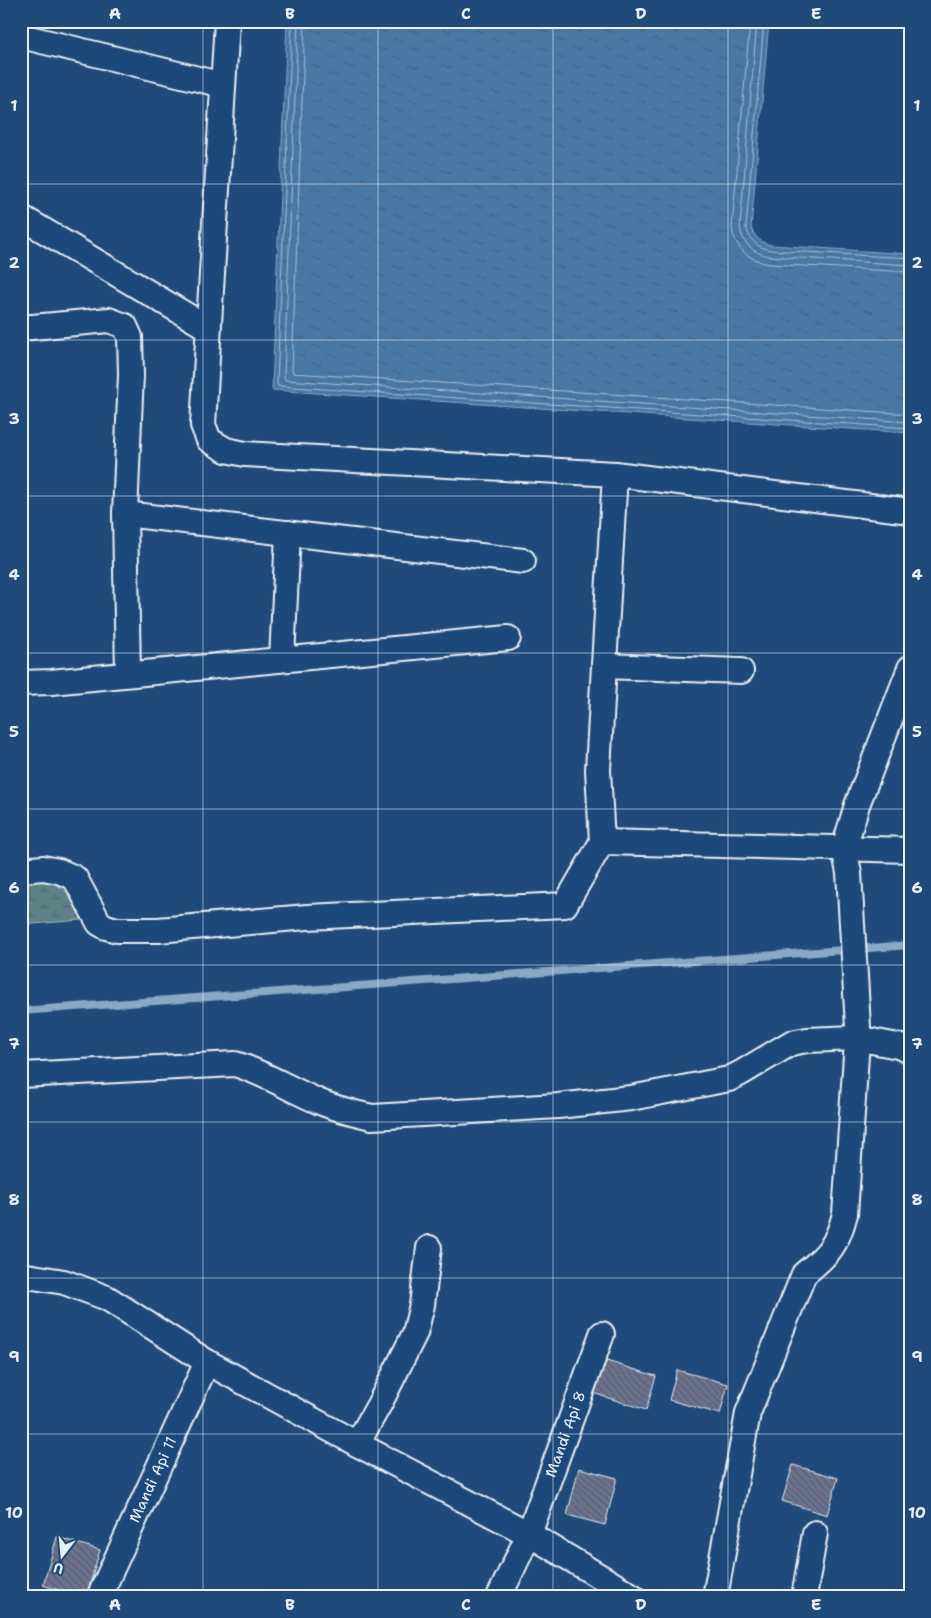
<svg xmlns="http://www.w3.org/2000/svg" width="931" height="1618" font-family="'Shantell Sans',sans-serif">
	<defs>
		<pattern id="wetland-marsh" width="20" height="14" patternUnits="userSpaceOnUse" patternTransform="scale(1.25)"><rect width="20" height="14" fill="#5d8186"/><path d="M1 5h8M5 5V1M11 12h8M15 12V8" fill="none" stroke="#546a6e"/></pattern>
		<pattern id="water-ripples" width="26" height="14" patternUnits="userSpaceOnUse" patternTransform="scale(1.25)"><rect width="26" height="14" fill="#4878a5"/><path d="M2 4q2-2 4 0t4 0M15 11q2-2 4 0t4 0" fill="none" stroke="#47627c"/></pattern>
		<pattern id="building-back-hatch" width="6" height="6" patternUnits="userSpaceOnUse" patternTransform="scale(1.25)"><rect width="6" height="6" fill="#6c738f"/><path d="M-1 5l2 2M0 0l6 6M5-1l2 2" fill="none" stroke="#595e6c"/></pattern>
	</defs>
	<rect width="100%" height="100%" fill="#1f4a7a"/>
	<filter id="ink" filterUnits="userSpaceOnUse"><feTurbulence type="fractalNoise" baseFrequency=".02" numOctaves="2"/><feDisplacementMap in="SourceGraphic" scale="10" xChannelSelector="R" yChannelSelector="G"/><feConvolveMatrix kernelMatrix="1 2 1 2 8 2 1 2 1" color-interpolation-filters="sRGB"/></filter>
	<g filter="url(#ink)">
		<path fill="url(#wetland-marsh)" stroke="#a2b9bf" d="M21 861 105 918 21 925Z"/>
		<path fill="url(#water-ripples)" stroke="#88a8c6" d="M287 21H769L751 228C756 238 760 242 771 245L910 254V433L272 390Z"/>
		<g fill="none" stroke-linecap="round" stroke-linejoin="round">
			<g stroke="#a8c1d7" stroke-width="1">
				<path d="M292 21 277 383 278 386 910 428"/>
				<path d="M298 21 284 377 285 380 910 422"/>
				<path d="M305 21 292 370 293 373 910 414"/>
				<path d="M750 21 732 227C734 248 749 260 769 264L910 272"/>
				<path d="M757 21 740 227C742 244 754 253 769 256L910 265"/>
				<path d="M764 21 746 227C750 241 757 247 770 250L910 258"/>
			</g>
			<path stroke="#88a8c6" stroke-width="8" d="M21 1011 910 945"/>
		</g>
		<g fill="url(#building-back-hatch)" stroke="#e8f1f8">
			<path d="M600 1359 656 1376 646 1410 590 1392Z"/>
			<path d="M677 1370 728 1384 720 1414 669 1400Z"/>
			<path d="M793 1465 838 1478 827 1515 782 1501Z"/>
			<path d="M579 1468 617 1478 605 1525 567 1515Z"/>
			<path d="M57 1537 100 1550 86 1597H81L43 1585Z"/>
		</g>
		<g fill="none" stroke-linecap="round" stroke-linejoin="round">
			<g stroke="#e8f1f8" stroke-width="28">
				<g id="minor">
					<path d="M227 21 203 425 209 440 226 450 245 454 615 474 910 511"/>
					<path d="M21 36 223 85"/>
					<path d="M21 217 208 328"/>
					<path d="M21 328 109 320 125 326 130 337 131 374 125 514 128 674"/>
					<path d="M125 514 523 561"/>
					<path d="M282 659 288 533"/>
					<path d="M604 666 741 671"/>
					<path d="M21 683 51 682 508 638"/>
					<path d="M602 842 598 770 615 474"/>
					<path d="M21 870 43 868 59 871 75 878 99 923 106 927 117 930H158L307 917 565 905 602 842 910 850"/>
					<path d="M21 1075 235 1064C265 1073 291 1090 320 1102 337 1109 354 1113 372 1117L558 1106 631 1098 729 1079 741 1073 791 1043 807 1040 856 1038 898 1046 910 1051"/>
					<path d="M21 1275 64 1282 107 1298 207 1362 357 1444 529 1534 634 1597"/>
					<path d="M357 1444 380 1403 415 1333 422 1305 429 1248"/>
					<path id="s1" d="M99 1597 207 1362"/>
					<path id="s2" d="M499 1597 529 1534 602 1334"/>
					<path d="M715 1597 748 1413 804 1274C829 1254 837 1245 845 1214L858 1027 849 873 844 848 857 805 910 668"/>
					<path d="M804 1597 815 1533"/>
				</g>
			</g>
			<use href="#minor" stroke="#1f4a7a" stroke-width="24"/>
		</g>
	</g>
	<path fill="none" stroke="#e8f1f8" stroke-width="1" stroke-opacity="0.55" d="M203 21V1597M378 21V1597M553 21V1597M728 21V1597M21 184H910M21 340H910M21 496H910M21 653H910M21 809H910M21 965H910M21 1122H910M21 1278H910M21 1434H910"/>
	<g text-anchor="middle" stroke-width="4" stroke-linejoin="round" paint-order="stroke">
		<g font-size="15" fill="#e8f1f8" stroke="#1f4a7a">
			<text dy="5" stroke="none"><textPath href="#s2" startOffset="176">Mandi Api 8</textPath></text>
			<text dy="5" stroke="none"><textPath href="#s1" startOffset="129">Mandi Api 11</textPath></text>
		</g>
	</g>
	<rect width="931" height="1618" fill="none" stroke="#1f4a7a" stroke-width="55"/>
	<g transform="translate(62 1556) rotate(196)" stroke="#1f4a7a" stroke-width="4" paint-order="stroke">
	<path d="M0-4L9 19L0 12L-9 19Z" fill="#e8f1f8"/>
	<text y="-8" font-size="14" font-weight="bold" text-anchor="middle" fill="#e8f1f8">U</text>
	</g>
	<rect x="28" y="28" width="876" height="1562" fill="none" stroke="#e8f1f8" stroke-width="2"/>
	<g font-size="16" text-anchor="middle" font-weight="bold" fill="#e8f1f8">
		<text x="115" y="19">A</text>
		<text x="290" y="19">B</text>
		<text x="466" y="19">C</text>
		<text x="641" y="19">D</text>
		<text x="816" y="19">E</text>
		<text x="14" y="111">1</text>
		<text x="917" y="111">1</text>
		<text x="14" y="268">2</text>
		<text x="917" y="268">2</text>
		<text x="14" y="424">3</text>
		<text x="917" y="424">3</text>
		<text x="14" y="580">4</text>
		<text x="917" y="580">4</text>
		<text x="14" y="737">5</text>
		<text x="917" y="737">5</text>
		<text x="14" y="893">6</text>
		<text x="917" y="893">6</text>
		<text x="14" y="1049">7</text>
		<text x="917" y="1049">7</text>
		<text x="14" y="1205">8</text>
		<text x="917" y="1205">8</text>
		<text x="14" y="1362">9</text>
		<text x="917" y="1362">9</text>
		<text x="14" y="1518">10</text>
		<text x="917" y="1518">10</text>
		<text x="115" y="1610">A</text>
		<text x="290" y="1610">B</text>
		<text x="466" y="1610">C</text>
		<text x="641" y="1610">D</text>
		<text x="816" y="1610">E</text>
	</g>
</svg>
